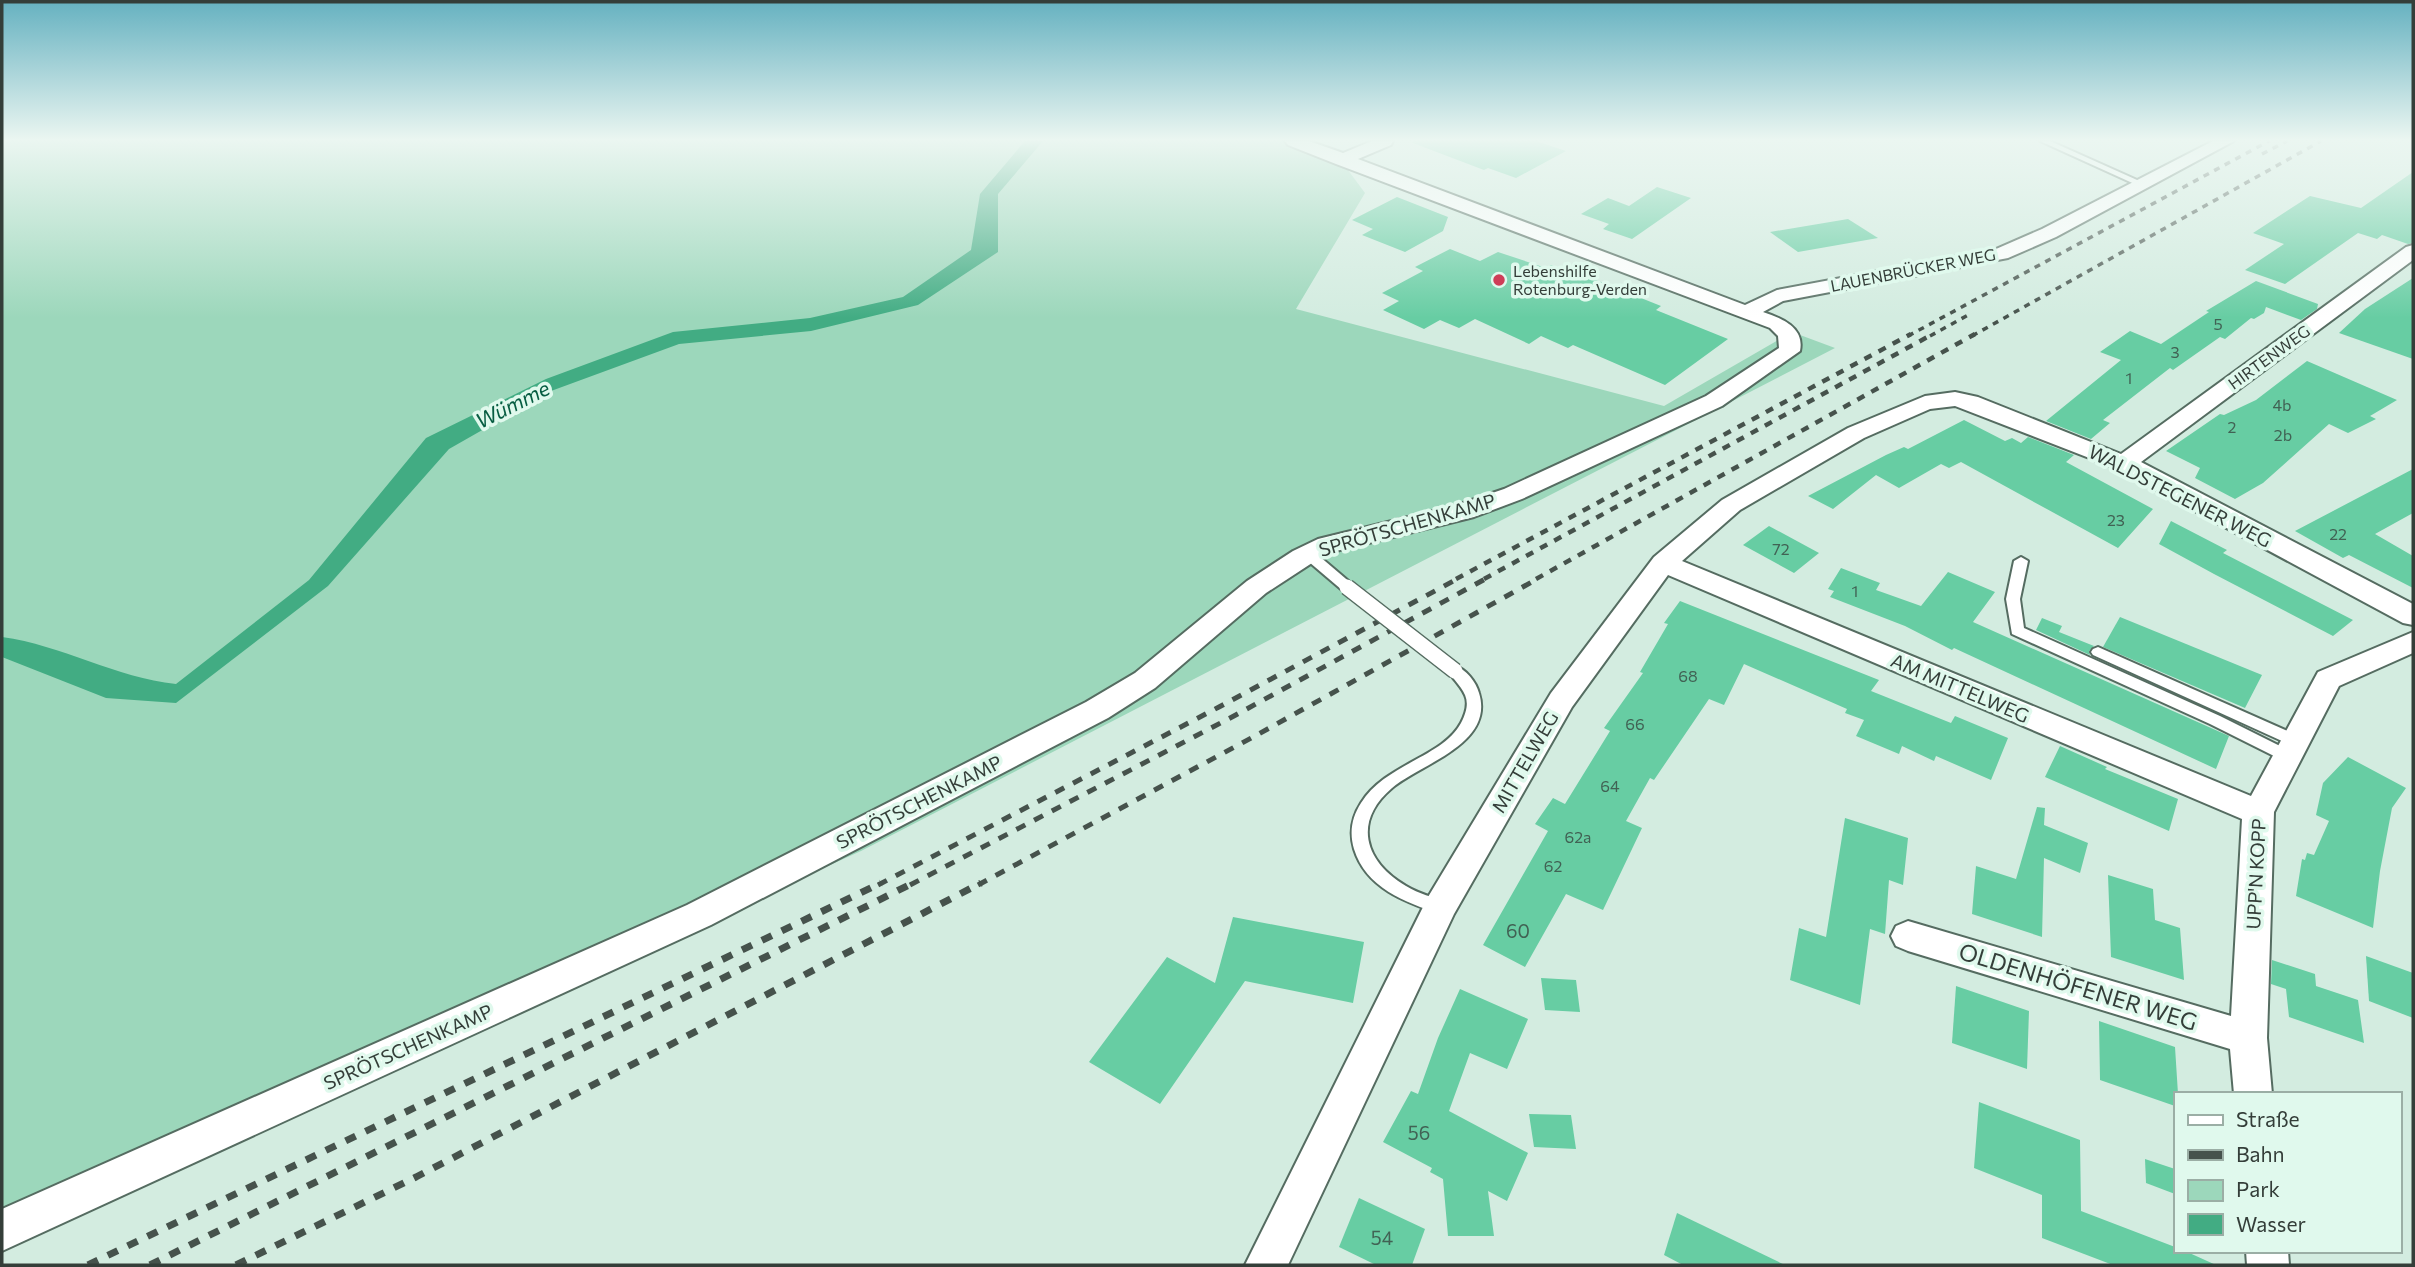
<svg xmlns="http://www.w3.org/2000/svg" width="2415" height="1267" font-family="Commissioner,sans-serif">
	<rect width="100%" height="100%" fill="#d3ece0"/>
	<path fill="#9cd7bb" d="M2 141H1283L1345 166 1365 193 1296 309 1664 406 1792 332 1835 348 861 851 295 1107 277 1091 2 1215Z"/>
	<path fill="#42ac83" d="M1025 141H1043L998 194V252L918 305 811 331 679 344 551 391 449 449 328 586 176 703 106 698 2 657V637C62 645 116 678 176 684L309 580 426 438 546 379 673 332 810 318 903 297 971 250 980 194Z"/>
	<g fill="#67cda3">
		<path d="M1413 141H1536L1566 151 1516 178 1488 168 1484 170 1413 143Z"/>
		<path d="M2413 172V243L2408 244 2382 235 2377 239 2358 233 2285 284 2245 270 2284 244 2253 233 2310 196 2361 208Z"/>
		<path d="M1657 187 1691 198 1632 239 1603 229 1609 224 1581 214 1608 198 1629 206Z"/>
		<path d="M1397 197 1448 217 1443 231 1405 252 1362 235 1373 229 1352 220Z"/>
		<path d="M1848 219 1878 238 1798 252 1770 232Z"/>
		<path d="M1450 249 1480 261 1498 252 1546 268 1551 265 1567 272 1571 270 1661 306 1656 310 1728 339 1665 385 1573 345 1568 348 1541 336 1529 344 1475 319 1459 328 1440 320 1424 329 1383 310 1399 301 1382 293 1423 271 1415 267Z"/>
		<path d="M2413 278V359L2339 333 2365 309Z"/>
		<path d="M2256 281 2318 304 2317 309 2301 320 2266 307 2264 313 2254 319 2251 318 2225 339 2220 337 2173 370 2170 368 2103 420 2110 423 2091 439 2046 421 2121 360 2100 352 2130 331 2161 344 2209 312 2206 311Z"/>
		<path d="M2307 361 2397 400 2370 416 2376 419 2348 433 2329 424 2263 483 2235 499 2195 478 2200 468 2166 451 2220 414 2224 415 2256 400Z"/>
		<path d="M1964 420 2005 441 2012 438 2021 443 2028 437 2074 455 2066 462 2153 509 2118 548 1961 462 1949 468 1941 464 1899 488 1876 475 1833 509 1808 496 1886 455 1904 447 1908 449Z"/>
		<path d="M2413 469V513L2375 534 2413 556V588L2349 555 2343 558 2295 531Z"/>
		<path d="M2171 521 2227 550 2223 553 2353 620 2333 636 2214 574 2159 544Z"/>
		<path d="M1769 526 1819 553 1794 573 1743 545Z"/>
		<path d="M1841 568 1880 583 1876 590 1921 606 1948 572 1995 592 1973 622 2229 736 2216 769 1954 648 1952 650 1905 626 1830 597 1834 591 1828 589Z"/>
		<path d="M1680 601 1879 680 1871 691 1951 723 1955 716 2008 738 1991 780 1936 756 1934 761 1902 746 1899 754 1856 736 1864 720 1845 713 1847 709 1744 664 1724 705 1709 699 1654 780 1650 778 1626 821 1642 828 1603 910 1566 894 1525 967 1483 945 1548 831 1535 824 1553 798 1565 804 1610 731 1604 728 1643 673 1640 672 1668 624 1664 623Z"/>
		<path d="M2120 617 2262 675 2245 708 2103 647Z"/>
		<path d="M2042 618 2062 626 2059 632 2094 646 2089 651 2090 655 2036 630Z"/>
		<path d="M2060 746 2107 767 2105 769 2178 799 2169 831 2045 777Z"/>
		<path d="M2348 757 2406 788 2392 808 2380 871 2373 928 2296 896 2302 859 2305 860 2307 853 2314 855 2329 821 2316 815 2323 783Z"/>
		<path d="M2037 807 2045 808 2044 825 2088 843 2080 873 2044 858 2042 937 1972 914 1976 866 2016 879Z"/>
		<path d="M1845 818 1908 838 1903 885 1889 880 1885 934 1870 929 1860 1005 1790 980 1799 928 1826 937Z"/>
		<path d="M2108 875 2153 889 2155 920 2180 928 2184 980 2111 957Z"/>
		<path d="M1233 917 1364 942 1353 1003 1245 981 1160 1104 1089 1062 1167 957 1215 983Z"/>
		<path d="M2366 956 2413 973V1018L2369 1001Z"/>
		<path d="M2272 960 2315 974 2316 986 2358 1000 2364 1043 2289 1017 2286 989 2271 984Z"/>
		<path d="M1541 978 1576 980 1580 1012 1545 1010Z"/>
		<path d="M1956 986 2029 1011 2027 1069 1952 1043Z"/>
		<path d="M1460 989 1528 1019 1507 1069 1470 1053 1449 1111 1528 1153 1507 1201 1488 1191 1494 1236H1448L1443 1179 1430 1172 1432 1168 1383 1142 1411 1091 1418 1094 1438 1038Z"/>
		<path d="M2099 1021 2175 1047 2178 1094H2175V1106L2100 1080Z"/>
		<path d="M1979 1102 2080 1140 2081 1211 2175 1247V1251H2185L2216 1265H2113L2042 1238V1195L1974 1168Z"/>
		<path d="M1529 1114 1571 1115 1576 1149 1534 1147Z"/>
		<path d="M2145 1159 2175 1169V1194L2146 1183Z"/>
		<path d="M1359 1198 1425 1229 1412 1265H1376L1339 1247Z"/>
		<path d="M1677 1213 1785 1265H1683L1664 1255Z"/>
	</g>
	<g fill="none" stroke-linecap="round" stroke-linejoin="round">
		<g stroke="#556c61" stroke-width="4">
			<g id="lane">
				<path d="M2040 141H2050L2146 184 2139 186Z"/>
				<path d="M1307 549 1312 550 1352 584 1354 587 1352 590H1342L1302 556 1300 553Z"/>
				<path d="M2021 557 2028 561 2020 599 2024 628 2220 716 2292 752 2295 756 2292 760H2282L2210 724 2012 634 2006 599 2014 561Z"/>
				<path d="M2098 647 2301 737 2304 741 2301 745H2291L2093 655 2091 652 2093 649Z"/>
				<path d="M1455 666C1466 669 1476 682 1479 693 1495 744 1420 764 1392 788 1352 822 1365 862 1406 886 1419 894 1433 897 1446 902L1449 907 1446 912 1440 914C1405 902 1366 888 1354 849 1349 832 1352 817 1361 803 1385 764 1443 757 1461 723 1475 696 1461 690 1448 671Z"/>
			</g>
		</g>
		<g stroke="#556c61" stroke-width="4">
			<g id="street">
				<path d="M1285 141H1309L1343 153 1372 141H1393L1391 145 1358 159 1745 305 1777 290 1996 249 2042 229 2213 141H2234L2056 237 2008 258 1783 301 1763 312C1781 318 1805 327 1800 351L1722 406 1522 499 1474 517 1336 551 1312 563 1266 593 1155 688 1108 718 711 925 2 1251V1209L687 905 1086 702 1135 673 1247 581 1293 551 1318 539 1457 505 1504 489 1706 396 1779 348 1778 336 1770 328 1336 164 1288 145Z"/>
				<path d="M2413 245V260L2141 462 2413 604V625L2403 623 2115 468 1955 406 1930 409 1864 438 1740 510 1682 561 2251 796 2318 672 2413 632V653L2339 686 2274 812 2267 1038 2272 1094H2234L2230 1049 1908 951 1896 946 1891 936 1896 926 1908 921 2231 1016 2242 819 1668 575 1572 707 1454 914 1288 1265H1245L1428 897 1551 693 1654 557 1722 500 1848 428 1925 396 1955 392 1978 397 2121 454 2406 247Z"/>
				<path d="M2246 1251H2288L2289 1265H2247Z"/>
			</g>
		</g>
		<use href="#lane" fill="#fff" fill-rule="evenodd"/>
		<use href="#street" fill="#fff" fill-rule="evenodd"/>
		<g stroke="#46524c" stroke-width="3.5" stroke-dasharray="6 6" stroke-linecap="butt">
			<path d="M2262 154 2287 141"/>
			<path d="M1908 336 2269 141"/>
			<path d="M1930 336 1970 314"/>
			<path d="M1972 336 2321 141"/>
		</g>
		<g stroke="#46524c" stroke-width="4.5" stroke-dasharray="8 8" stroke-linecap="butt">
			<path d="M1456 579 1911 334"/>
			<path d="M1484 579 1933 334"/>
			<path d="M1536 579 1975 334"/>
		</g>
		<g stroke="#46524c" stroke-width="5" stroke-dasharray="10 10" stroke-linecap="butt">
			<path d="M878 885 1219 707 1459 578"/>
			<path d="M910 885 1232 717 1487 578"/>
			<path d="M978 885 1255 736 1539 578"/>
		</g>
		<g stroke="#46524c" stroke-width="7" stroke-dasharray="11 11" stroke-linecap="butt">
			<path d="M88 1265 881 883"/>
			<path d="M150 1265 913 883"/>
			<path d="M236 1265 416 1177 981 883"/>
		</g>
		<g stroke="#556c61" stroke-width="18" stroke-linecap="butt">
			<path id="lane-bridge" d="M1347 587 1455 671"/>
		</g>
		<use href="#lane-bridge" stroke="#fff" stroke-width="15"/>
	</g>
	<linearGradient id="sky" x2="0" y2="1"><stop stop-color="#65b1c0"/><stop offset="0.44" stop-color="#ebf6f1"/><stop offset="1" stop-color="#ebf6f1" stop-opacity="0"/></linearGradient>
	<rect width="2415" height="318" fill="url(#sky)"/>
	<circle fill="#ce3e58" stroke="#e0f9ed" stroke-width="2.5" cx="1499" cy="280" r="7"/>
	<g text-anchor="middle" stroke-width="7" stroke-linejoin="round" paint-order="stroke">
		<g font-size="16" fill="#343e39" stroke="#e0f9ed">
			<text transform="translate(1913 270) rotate(-11)" y="6">LAUENBRÜCKER WEG</text>
			<text transform="translate(2269 357) rotate(-36)" y="6">HIRTENWEG</text>
		</g>
		<g font-size="16" fill="#343e39" stroke="#e0f9ed" text-anchor="start">
			<text x="1513" y="277">Lebenshilfe<tspan x="1513" dy="18">Rotenburg-Verden</tspan></text>
		</g>
		<g font-size="16" fill="#416254">
			<text x="2218" y="330">5</text>
			<text x="2175" y="358">3</text>
			<text x="2129" y="384">1</text>
			<text x="2282" y="411">4b</text>
			<text x="2232" y="433">2</text>
			<text x="2283" y="441">2b</text>
			<text x="2116" y="526">23</text>
			<text x="2338" y="540">22</text>
			<text x="1781" y="555">72</text>
			<text x="1855" y="597">1</text>
			<text x="1688" y="682">68</text>
			<text x="1635" y="730">66</text>
			<text x="1610" y="792">64</text>
			<text x="1578" y="843">62a</text>
			<text x="1553" y="872">62</text>
		</g>
		<g font-size="19" fill="#343e39" stroke="#e0f9ed">
			<text transform="translate(2180 496) rotate(27)" y="7">WALDSTEGENER WEG</text>
			<text transform="translate(1407 525) rotate(-16)" y="7">SPRÖTSCHENKAMP</text>
			<text transform="translate(1960 688) rotate(23)" y="7">AM MITTELWEG</text>
			<text transform="translate(1525 762) rotate(-60)" y="7">MITTELWEG</text>
			<text transform="translate(919 802) rotate(-27)" y="7">SPRÖTSCHENKAMP</text>
			<text transform="translate(2256 874) rotate(-87)" y="7">UPP'N KOPP</text>
			<text transform="translate(408 1047) rotate(-24)" y="7">SPRÖTSCHENKAMP</text>
		</g>
		<g font-size="19" fill="#416254">
			<text x="1518" y="938">60</text>
			<text x="1419" y="1140">56</text>
			<text x="1382" y="1245">54</text>
		</g>
		<g font-size="21" font-style="italic" fill="#075d42" stroke="#e0f9ed">
			<text transform="translate(513 405) rotate(-27)" y="7">Wümme</text>
		</g>
		<g font-size="23" fill="#343e39" stroke="#e0f9ed">
			<text transform="translate(2078 987) rotate(17)" y="8">OLDENHÖFENER WEG</text>
		</g>
	</g>
	<rect width="2415" height="1267" fill="none" stroke="#343e39" stroke-width="7"/>
	<rect x="2174" y="1092" width="228" height="161" fill="#e0f9ed" stroke="#9baea5" stroke-width="2"/>
	<rect x="2188" y="1115" width="35" height="10" fill="#ffffff" stroke="#9baea5" stroke-width="2"/>
	<text x="2236" y="1127" font-size="21" fill="#343e39">Straße</text>
	<rect x="2188" y="1150" width="35" height="10" fill="#46524c" stroke="#9baea5" stroke-width="2"/>
	<text x="2236" y="1162" font-size="21" fill="#343e39">Bahn</text>
	<rect x="2188" y="1180" width="35" height="21" fill="#9cd7bb" stroke="#9baea5" stroke-width="2"/>
	<text x="2236" y="1197" font-size="21" fill="#343e39">Park</text>
	<rect x="2188" y="1214" width="35" height="21" fill="#42ac83" stroke="#9baea5" stroke-width="2"/>
	<text x="2236" y="1232" font-size="21" fill="#343e39">Wasser</text>
</svg>
